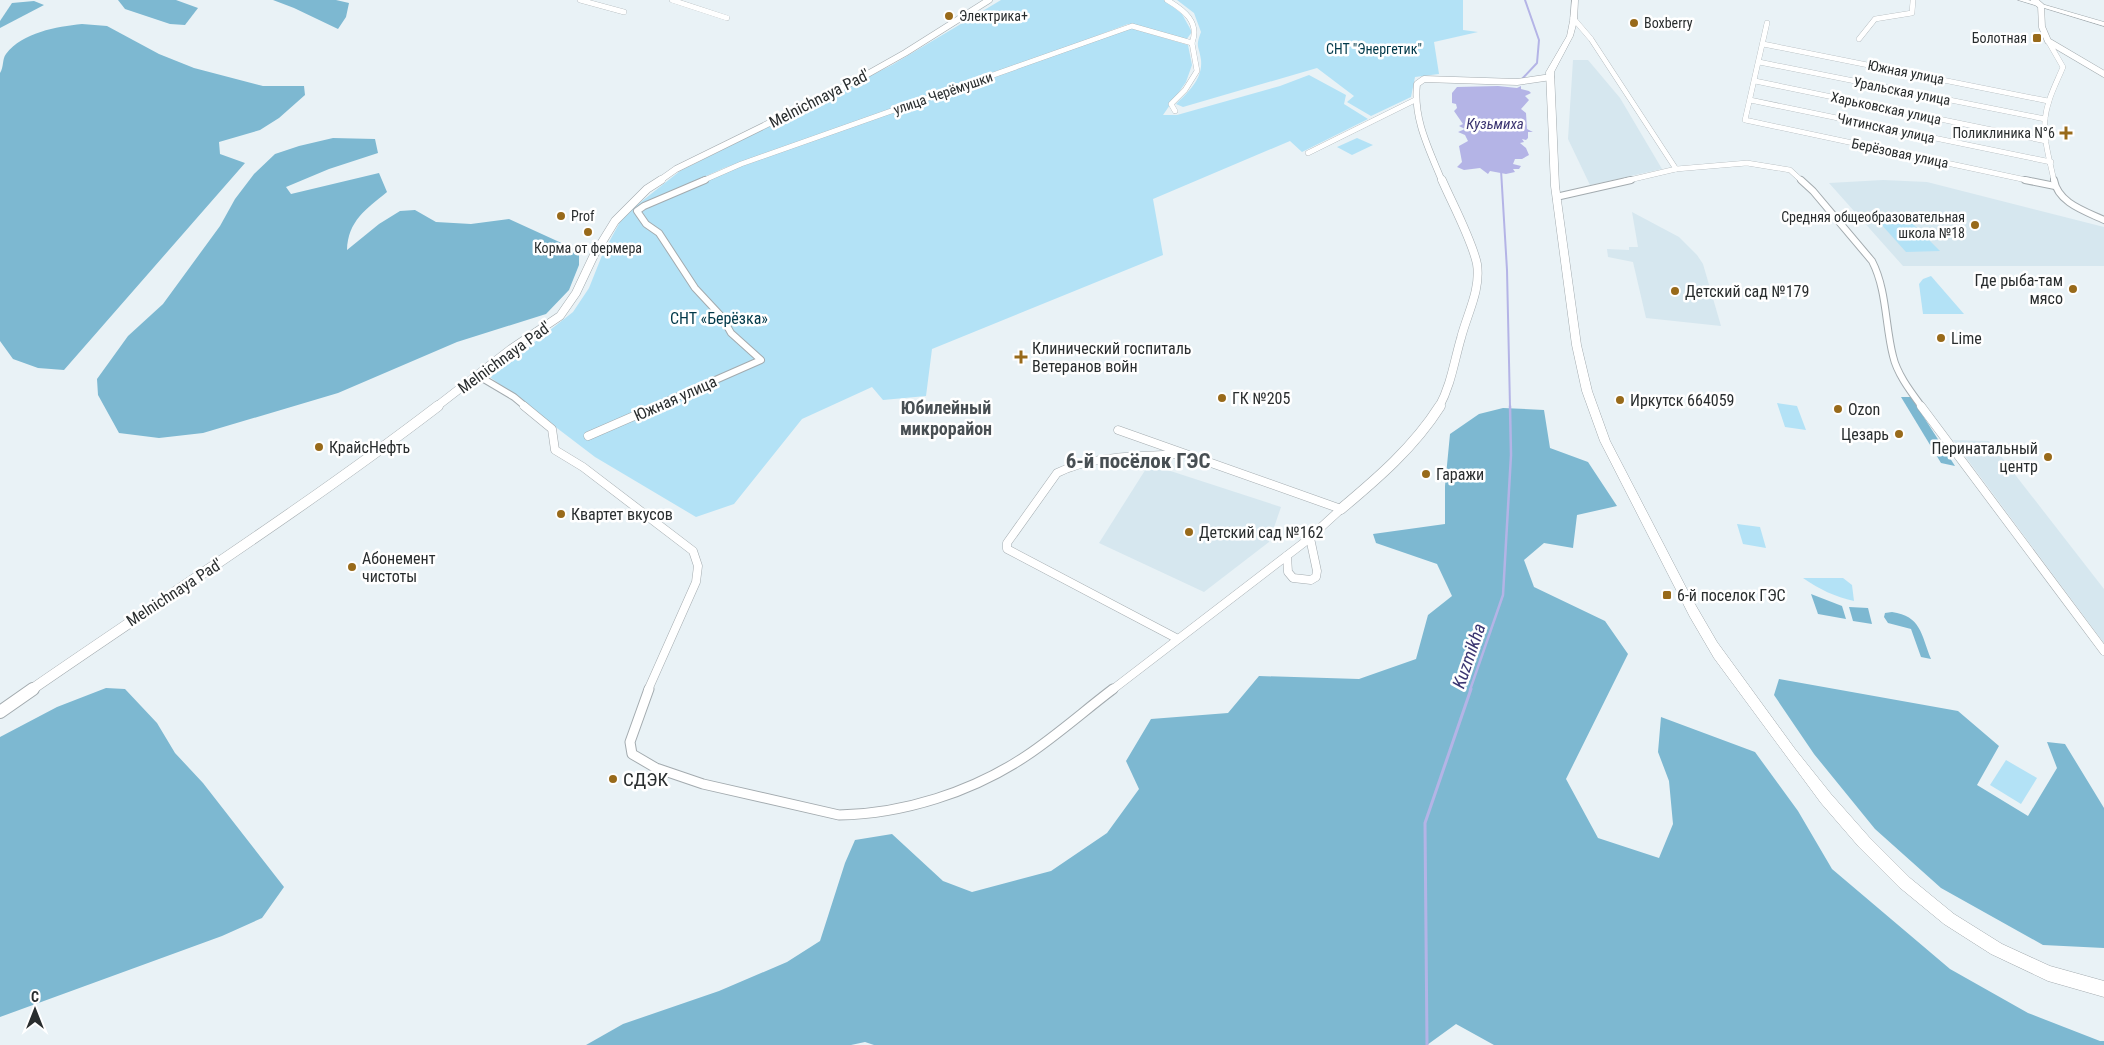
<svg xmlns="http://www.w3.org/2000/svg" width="2104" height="1045" font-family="'Roboto Condensed',sans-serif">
	<rect width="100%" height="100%" fill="#e9f2f6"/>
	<g fill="#d6e7ef">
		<path d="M1573 60H1588L1620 98 1662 169 1590 185 1568 139Z"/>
		<path d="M1883 180 1927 182 2104 227V266H1903L1829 183Z"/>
		<path d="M1632 212 1679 237 1697 255 1703 264 1721 326 1646 318 1633 262 1608 257 1607 249 1629 250V247H1638Z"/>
		<path d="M1953 440 1989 441 2104 589V643Z"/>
		<path d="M1149 464 1281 507 1269 542 1204 592 1099 543Z"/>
	</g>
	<g fill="#b3e2f6">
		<path d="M1001 0H1165L1182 14 1192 32 1186 40 1128 24 1017 66 724 168 635 208 647 207 725 172 1130 28 1188 45 1192 65 1186 82 1163 115H1177L1280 86 1309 75 1346 95 1344 104 1368 119 1302 152 1290 141 1153 199 1163 255 932 349 926 396 883 400 872 387 802 419 734 504 696 517 595 457 490 377 573 312 589 288 603 253 620 222 632 209 680 171 892 65Z"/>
		<path d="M1177 0H1463V30L1478 32 1434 42 1439 74 1415 77 1411 97 1371 116 1347 102 1354 96 1317 68 1183 107 1176 104C1188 92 1203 79 1201 60 1199 45 1195 48 1201 32L1194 13Z"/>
		<path d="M1357 138 1373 145 1352 155 1337 147Z"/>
		<path d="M1872 214H1903L1940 251 1906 252Z"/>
		<path d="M1931 276 1964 314H1923L1919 284 1923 279Z"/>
		<path d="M1777 403 1797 406 1806 430 1785 427Z"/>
		<path d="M1737 524 1760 527 1766 548 1743 544Z"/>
		<path d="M1803 578H1843L1852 585 1854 601C1835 597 1819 589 1803 578Z"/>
		<path d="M2006 760 2037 778 2021 804 1990 785Z"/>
	</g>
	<g fill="#7db8d1">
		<path d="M118 0H176L198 8 185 25 170 24 125 9Z"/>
		<path d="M273 0H336L349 3 346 17 338 29 294 8Z"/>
		<path d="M34 1 44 5 0 28V21L12 3Z"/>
		<path d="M82 24 107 26 159 54 194 68 263 86H304L305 95 279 118 260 130 219 142 220 154 245 163 64 370 38 368 13 359 0 341V73C4 67 2 59 6 54 23 32 56 27 82 24Z"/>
		<path d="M333 138 375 139 378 153 329 169 286 187 291 194 379 173 387 192C366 209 348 221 347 250L379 224 400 211 415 210 436 222 471 224 509 219 579 251V265L569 290 546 314 457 342 338 393 203 433 159 438 119 433 98 395 97 379 128 336 163 304 220 226 235 199 254 174 275 154 299 146Z"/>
		<path d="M1901 397H1911L1955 466 1941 463Z"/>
		<path d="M1503 408 1544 410 1550 448 1588 462 1617 506 1577 515 1573 548 1544 543 1524 560 1534 587 1605 621 1628 654 1566 779 1598 838 1659 858 1673 824 1669 781 1658 752 1661 717 1755 752 1798 811 1832 869 1950 969 2028 1013 2100 1041H2104V1045H1494L1456 1024 1427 1045H874L865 1042 851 1045H586L623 1024 719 991 787 962 820 941 845 863 855 840 892 834 943 881 972 892 1051 871 1107 833 1139 789 1126 761 1151 719 1228 713 1259 676 1359 679 1416 659 1428 615 1452 596 1437 564 1376 543 1373 534 1445 524V486L1450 434 1479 414Z"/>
		<path d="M1811 594 1842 606 1846 619 1818 614Z"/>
		<path d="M1849 607 1868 608 1872 624 1853 621Z"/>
		<path d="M1892 612C1921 616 1921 634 1931 659L1921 657 1911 629 1888 623 1884 617 1885 613Z"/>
		<path d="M1779 679 1958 711 1999 746 1977 785 2028 816 2057 768 2047 742 2065 744 2104 808V948L2043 945 1941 888 1875 829 1814 754 1774 695Z"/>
		<path d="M106 688 125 689 157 723 175 753 203 783 284 887 262 918 222 936 0 1017V737L57 707Z"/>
	</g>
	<path fill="#b4b4e6" d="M1498 86 1517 88 1521 86V89L1529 91 1531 93 1525 96 1529 100 1521 109 1526 113 1527 129 1533 132H1528V138L1526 140 1522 139 1524 142 1520 143 1526 148 1529 155 1522 159H1515L1513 164 1521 166 1519 169H1513L1515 172 1506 174 1490 171 1488 174 1480 168 1464 170 1457 167 1462 162 1459 146 1468 141 1465 135 1458 132 1465 129 1459 126 1463 124 1454 111 1457 108 1456 104 1452 103V93L1457 87Z"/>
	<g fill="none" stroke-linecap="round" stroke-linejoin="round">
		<g stroke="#b4b4e6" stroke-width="2">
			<path d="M1522 79 1537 63 1539 40 1525 0"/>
			<path d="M1501 170 1507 270 1510 407"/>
		</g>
		<path stroke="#b4b4e6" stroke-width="2.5" d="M1470 690 1503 595 1511 455 1510 406"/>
		<path stroke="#b4b4e6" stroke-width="3" d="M1427 1045 1425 823 1471 689"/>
		<g stroke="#a3abaf" stroke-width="5.5">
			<g id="minor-far3">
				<path d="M580 0 624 12"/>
				<path d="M672 0 727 18"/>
				<path d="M1573 18 1591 39 1676 169"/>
				<path d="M1767 23 1745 120 2031 181"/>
				<path d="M1859 39 1875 19 1912 13 1913 0"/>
				<path d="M2048 41 2063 67C2056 84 2047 100 2045 119 2043 139 2050 161 2054 181"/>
				<path d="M1763 44 2048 101"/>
				<path d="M1759 62 2045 119"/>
				<path d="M1755 81 2046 141"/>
				<path d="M1750 100 2051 162"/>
				<path d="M1175 111 1171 104 1185 90 1197 71 1192 43"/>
				<path d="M1308 153 1415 100"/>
				<path d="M702 181 741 164 1132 26 1192 43C1200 22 1184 10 1167 0"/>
				<path d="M1625 181 1676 169 1747 163 1790 170 1802 181"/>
			</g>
		</g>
		<g stroke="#a3abaf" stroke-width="8">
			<g id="minor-far2">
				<path d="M1801 180 1813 191 1872 261C1887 290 1885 325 1893 356 1897 374 1911 392 1922 407"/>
				<path d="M2025 180 2055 186"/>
				<path d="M2054 180C2058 203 2085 211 2104 220"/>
				<path d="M1556 197 1631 180"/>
				<path d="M477 375 514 397 526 407"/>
				<path d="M654 407 761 360 731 333 722 317 695 288 659 233 646 224 637 211 644 206 705 180"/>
			</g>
		</g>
		<g stroke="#a3abaf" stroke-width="9">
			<g id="minor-far1">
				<path d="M524 406 552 429 555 450 583 467 693 551 698 566 696 582 648 690"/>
				<path d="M1921 406 2104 651"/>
				<path d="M588 436 657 406"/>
				<path d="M1287 556 1288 572 1293 578 1311 580 1316 577 1317 571 1310 538"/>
				<path d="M1178 639 1007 549V543L1057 473C1095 454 1140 457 1181 454"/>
				<path d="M1112 690 1306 541 1341 509 1118 430"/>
			</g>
		</g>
		<g stroke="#a3abaf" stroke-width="11">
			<path id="minor" d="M649 689 630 742 632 754 656 768 703 784 839 815C903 814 972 792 1026 756 1056 736 1084 711 1113 689"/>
		</g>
		<g stroke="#a3abaf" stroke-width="7">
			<g id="tertiary-far3">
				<path d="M2034 0 2041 6 2042 27 2048 41 2104 74"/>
				<path d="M659 181 676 169 857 80 905 53 989 0"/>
				<path d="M1442 181C1429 149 1413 119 1417 84L1424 79 1517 82 1551 77"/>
			</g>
		</g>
		<g stroke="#a3abaf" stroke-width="9">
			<g id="tertiary-far2">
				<path d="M436 407 511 349 560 316 576 293 594 255 615 221 647 189 661 180"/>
				<path d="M1439 407C1451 385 1454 362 1461 338 1467 314 1481 290 1477 264 1472 240 1452 203 1442 180"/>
			</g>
		</g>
		<g stroke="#a3abaf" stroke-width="11">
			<g id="tertiary-far1">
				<path d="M1341 509C1378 478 1414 447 1440 406"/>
				<path d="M31 690C167 596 306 507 438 406"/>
			</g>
		</g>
		<g stroke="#a3abaf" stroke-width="14">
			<path id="tertiary" d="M0 712 33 689"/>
		</g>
		<g stroke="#a3abaf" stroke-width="1">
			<g id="secondary">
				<path d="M1572 0H1578L1577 21 1573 36 1554 72 1559 186 1581 345 1592 391 1610 441 1692 599 1717 642 1795 749 1831 794 1869 837 1910 878 1954 914 2002 944 2050 966 2104 981V997L2048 981 1991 954 1944 924 1899 887 1859 847 1821 803 1714 658 1690 617 1600 441 1582 391 1572 345 1551 186 1546 72 1567 36 1570 21Z"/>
				<path d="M2018 0H2028L2104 22V26Z"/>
			</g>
		</g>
		<use href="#minor-far3" stroke="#fff" stroke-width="5"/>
		<use href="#minor-far2" stroke="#fff" stroke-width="6"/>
		<use href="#minor-far1" stroke="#fff" stroke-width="8"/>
		<use href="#minor" stroke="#fff" stroke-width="9"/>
		<use href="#tertiary-far3" stroke="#fff" stroke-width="6"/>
		<use href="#tertiary-far2" stroke="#fff" stroke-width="8"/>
		<use href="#tertiary-far1" stroke="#fff" stroke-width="10"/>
		<use href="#tertiary" stroke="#fff" stroke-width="12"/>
		<use href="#secondary" fill="#fff" fill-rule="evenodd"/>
	</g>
	<g fill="#986a1a" stroke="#fff" stroke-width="2">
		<circle cx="949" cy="16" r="5"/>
		<circle cx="1634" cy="23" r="5"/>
		<rect x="2032" y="33" width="10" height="10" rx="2.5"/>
		<path d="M2063.5 125.5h5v5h5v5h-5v5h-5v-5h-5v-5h5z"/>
		<circle cx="561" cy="216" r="5"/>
		<circle cx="1975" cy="225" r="5"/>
		<circle cx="588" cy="232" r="5"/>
		<circle cx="2073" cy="289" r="5"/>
		<circle cx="1675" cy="291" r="5"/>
		<circle cx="1941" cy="338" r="5"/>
		<path d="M1018.5 349.5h5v5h5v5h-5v5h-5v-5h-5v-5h5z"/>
		<circle cx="1222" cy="398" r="5"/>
		<circle cx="1620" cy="400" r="5"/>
		<circle cx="1838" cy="409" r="5"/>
		<circle cx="1899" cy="434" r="5"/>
		<circle cx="319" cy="447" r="5"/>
		<circle cx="2048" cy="457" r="5"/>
		<circle cx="1426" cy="474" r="5"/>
		<circle cx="561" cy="514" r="5"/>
		<circle cx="1189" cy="532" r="5"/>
		<circle cx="352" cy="567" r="5"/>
		<rect x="1662" y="590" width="10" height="10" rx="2.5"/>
		<circle cx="613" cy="779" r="5"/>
	</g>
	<g text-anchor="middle" stroke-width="5" stroke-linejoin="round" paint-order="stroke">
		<g font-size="14" fill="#292d2e" stroke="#fff" text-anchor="start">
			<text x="959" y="21">Электрика+</text>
			<text x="1644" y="28">Boxberry</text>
			<text x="2027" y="43" text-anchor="end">Болотная</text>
			<text x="2055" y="138" text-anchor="end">Поликлиника N°6</text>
			<text x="571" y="221">Prof</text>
			<text x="1965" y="222" text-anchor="end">Средняя общеобразовательная<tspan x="1965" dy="16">школа №18</tspan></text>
			<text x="588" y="253" text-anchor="middle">Корма от фермера</text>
		</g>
		<g font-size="14" fill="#01394a" stroke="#fff">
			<text x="1374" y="54">СНТ "Энергетик"</text>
		</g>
		<g font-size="14" fill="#292d2e" stroke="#fff">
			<text transform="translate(1906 72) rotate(11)" y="5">Южная улица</text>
			<text transform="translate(1902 91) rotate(11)" y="5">Уральская улица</text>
			<text transform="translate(943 93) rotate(-19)" y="5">улица Черёмушки</text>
			<text transform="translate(1886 108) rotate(12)" y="5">Харьковская улица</text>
			<text transform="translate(1886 128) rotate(12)" y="5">Читинская улица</text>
			<text transform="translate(1900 153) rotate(12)" y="5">Берёзовая улица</text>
		</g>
		<g font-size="15" font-style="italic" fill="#3c3672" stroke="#fff">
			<text x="1495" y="129">Кузьмиха</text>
		</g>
		<g font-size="16" fill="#292d2e" stroke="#fff">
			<text transform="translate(819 98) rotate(-27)" y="6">Melnichnaya Pad'</text>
			<text transform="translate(504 357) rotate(-36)" y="6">Melnichnaya Pad'</text>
			<text transform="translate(675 398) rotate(-24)" y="6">Южная улица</text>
			<text transform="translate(174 592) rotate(-33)" y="6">Melnichnaya Pad'</text>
		</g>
		<g font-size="16" fill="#292d2e" stroke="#fff" text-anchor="start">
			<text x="2063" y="286" text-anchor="end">Где рыба-там<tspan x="2063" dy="18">мясо</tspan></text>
			<text x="1685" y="297">Детский сад №179</text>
			<text x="1951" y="344">Lime</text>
			<text x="1032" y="354">Клинический госпиталь<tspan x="1032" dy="18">Ветеранов войн</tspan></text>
			<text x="1232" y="404">ГК №205</text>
			<text x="1630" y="406">Иркутск 664059</text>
			<text x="1848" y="415">Ozon</text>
			<text x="1889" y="440" text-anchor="end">Цезарь</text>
			<text x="329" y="453">КрайсНефть</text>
			<text x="2038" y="454" text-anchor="end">Перинатальный<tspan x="2038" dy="18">центр</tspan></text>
			<text x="1436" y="480">Гаражи</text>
			<text x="571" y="520">Квартет вкусов</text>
			<text x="1199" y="538">Детский сад №162</text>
			<text x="362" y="564">Абонемент<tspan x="362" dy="18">чистоты</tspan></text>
			<text x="1677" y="601">6-й поселок ГЭС</text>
		</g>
		<g font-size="16" fill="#01394a" stroke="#fff">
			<text x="719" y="324">СНТ «Берёзка»</text>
		</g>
		<g font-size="18" font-weight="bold" fill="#484f53" stroke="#fff">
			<text x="946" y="414">Юбилейный<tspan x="946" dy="21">микрорайон</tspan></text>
		</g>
		<g font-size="18" font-style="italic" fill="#3c3672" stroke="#fff">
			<text transform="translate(1469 656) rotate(-71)" y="6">Kuzmikha</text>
		</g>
		<g font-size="19" fill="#292d2e" stroke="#fff" text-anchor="start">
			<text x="623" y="786">СДЭК</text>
		</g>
		<g font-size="21" font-weight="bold" fill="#484f53" stroke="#fff">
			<text x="1138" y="468">6-й посёлок ГЭС</text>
		</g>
	</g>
	<g transform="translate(35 1010)" stroke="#ffffff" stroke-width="4" paint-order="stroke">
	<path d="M0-4L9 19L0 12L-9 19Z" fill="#292d2e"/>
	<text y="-8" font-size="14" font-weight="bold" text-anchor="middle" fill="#292d2e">С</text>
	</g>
</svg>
